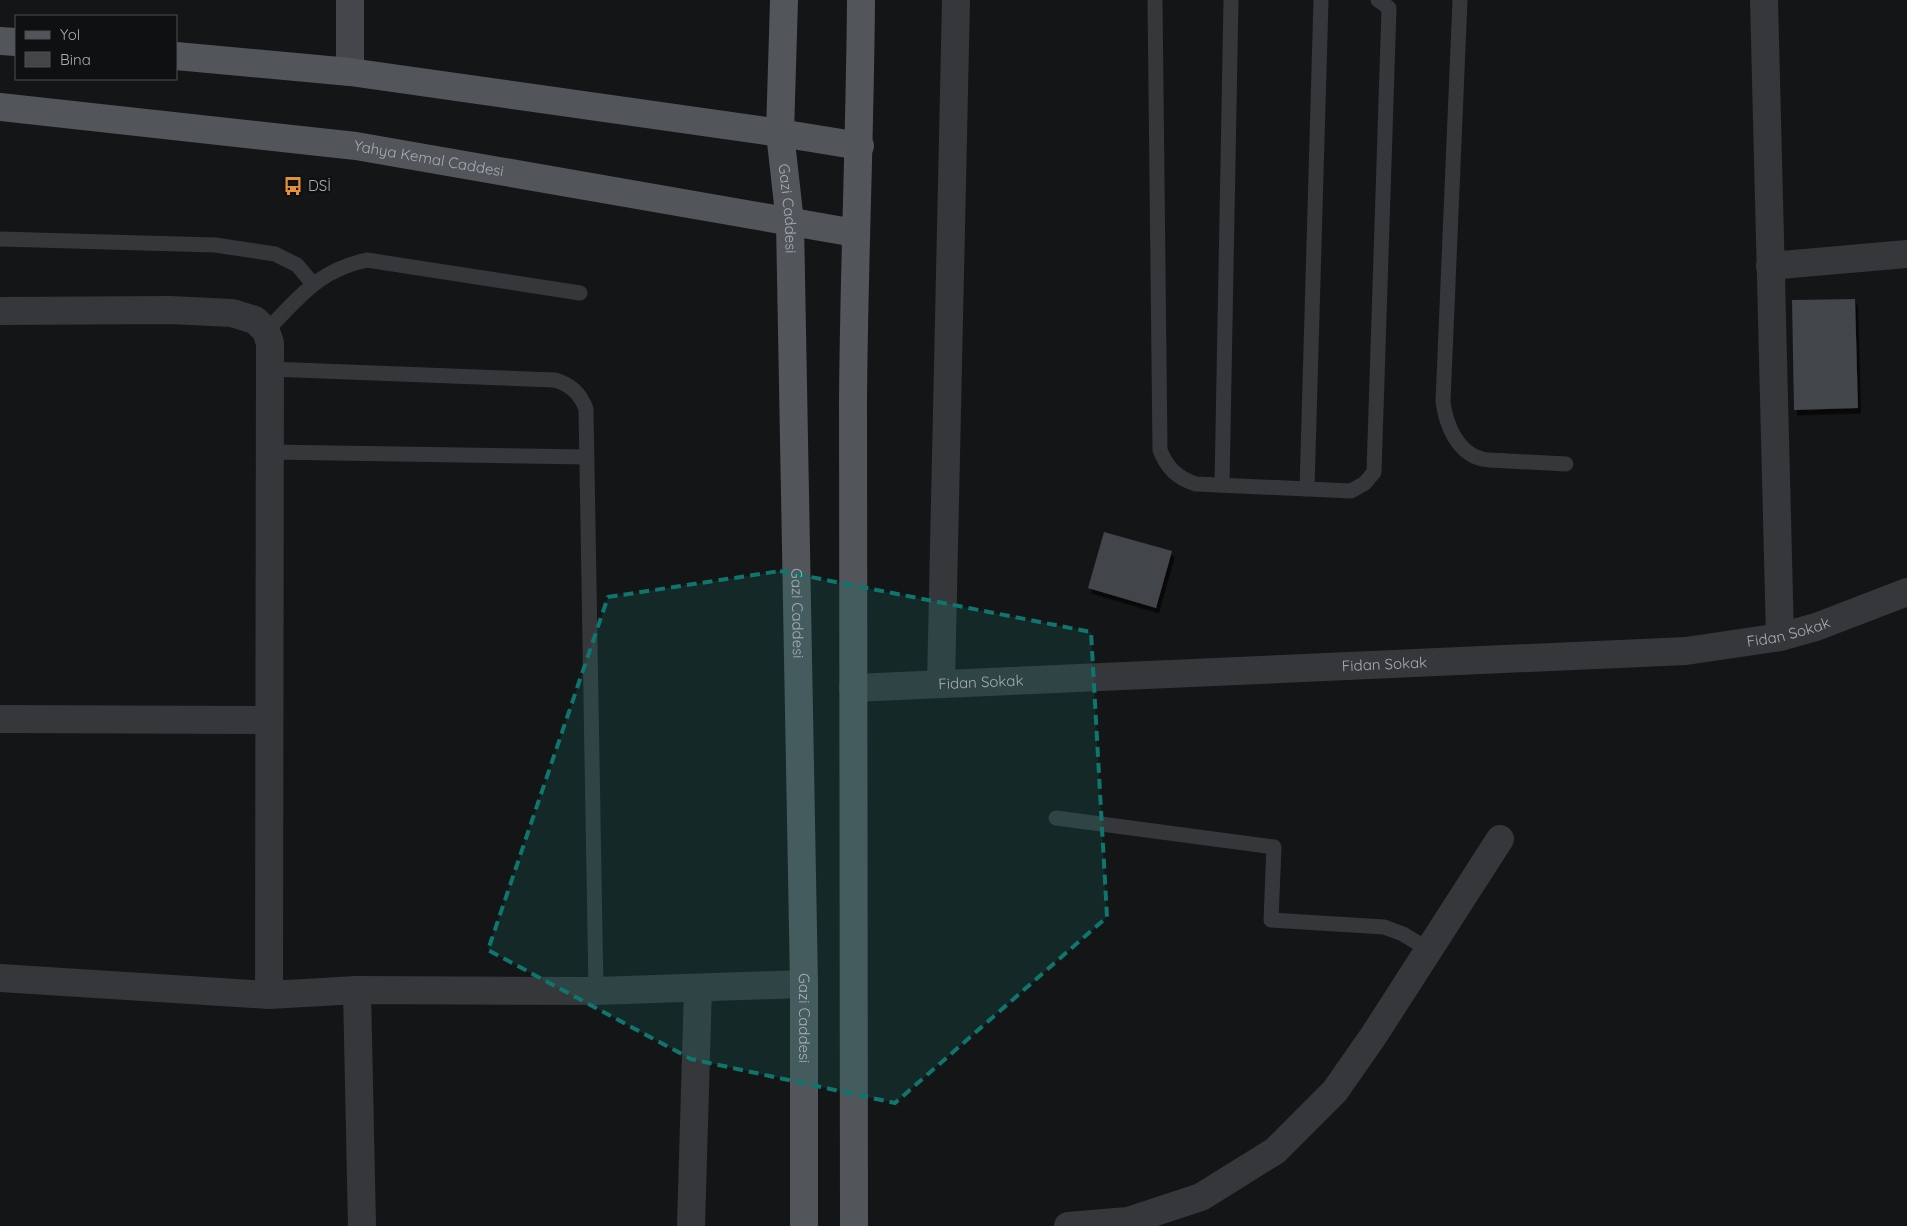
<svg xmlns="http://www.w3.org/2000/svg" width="1907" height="1226" font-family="Quicksand,sans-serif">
	<defs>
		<filter id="shadow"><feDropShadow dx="3" dy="5.5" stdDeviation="0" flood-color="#0009"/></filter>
	</defs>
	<rect width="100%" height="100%" fill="#141516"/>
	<g fill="#434549" filter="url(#shadow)">
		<path d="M1855 299 1858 408 1794 410 1792 300Z"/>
		<path d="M1104 532 1172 551 1156 608 1088 588Z"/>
	</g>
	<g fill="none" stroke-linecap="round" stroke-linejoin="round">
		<g stroke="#36373b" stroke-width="15">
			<path d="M1155 0 1160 450C1167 468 1177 478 1196 484L1351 491 1365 483 1374 472 1389 8 1378 0"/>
			<path d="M1460 0 1443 402C1446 424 1457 453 1482 459 1490 461 1500 460 1509 461 1528 462 1547 463 1566 464"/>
			<path d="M0 239 215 245 275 254 297 265 313 284"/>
			<path d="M266 331C300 297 317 271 367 260L580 293"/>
			<path d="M270 369 555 380C571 385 580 393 586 409L596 991"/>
			<path d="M270 452 587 457"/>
			<path d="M1222 485 1231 0"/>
			<path d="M1307 489 1321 0"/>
			<path d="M1056 818 1274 847 1271 920 1384 927 1403 934 1429 950"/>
		</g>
		<g stroke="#36373b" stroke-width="28">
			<path d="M1764 0 1780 637"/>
			<path d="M1770 266 1907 254"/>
			<path d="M0 311 170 310 232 313 255 320 266 331 270 343 269 995"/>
			<path d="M941 684 956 0"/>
			<path id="s1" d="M853 688 1686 651 1780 637 1816 627 1907 592"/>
			<path d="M0 719 268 720"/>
			<path d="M0 978 269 995 357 990 596 991 804 984"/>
			<path d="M357 990 362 1226"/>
			<path d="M691 1226 698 988"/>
			<path d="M1068 1226 1128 1221 1201 1197 1275 1151 1335 1091 1374 1035 1500 839"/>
		</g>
		<path stroke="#44464b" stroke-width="28" d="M350 0V72"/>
		<g stroke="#525559" stroke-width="28">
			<path id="s2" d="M784 0 780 133 790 222 804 984V1226"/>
			<path d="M0 41 16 42"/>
			<path d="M176 56 350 72 780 133 860 146"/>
			<path id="s3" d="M0 107 356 146 855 233"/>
			<path d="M854 1226C854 951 851 676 853 400 854 267 860 134 861 0"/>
		</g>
	</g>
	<path fill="#0f766e" fill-opacity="0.2" stroke="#0f766e" stroke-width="4" stroke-dasharray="10 6" stroke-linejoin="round" d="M780 571 1091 632 1107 917 895 1103 691 1059 488 950 608 597Z"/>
	<defs>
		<g id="bus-bare" transform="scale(1.5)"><path d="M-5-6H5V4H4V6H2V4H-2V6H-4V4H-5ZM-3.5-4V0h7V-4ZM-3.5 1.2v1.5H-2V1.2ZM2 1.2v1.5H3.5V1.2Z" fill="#e6903c" stroke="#0f1011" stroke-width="2.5" paint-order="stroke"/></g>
	</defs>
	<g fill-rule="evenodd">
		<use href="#bus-bare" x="293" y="186"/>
	</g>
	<g text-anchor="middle" stroke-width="4.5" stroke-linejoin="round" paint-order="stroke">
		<g font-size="15" fill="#a7aeb5" stroke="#0f1011">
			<text dy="5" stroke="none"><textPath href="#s3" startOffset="432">Yahya Kemal Caddesi</textPath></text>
			<text dy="5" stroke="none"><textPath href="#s2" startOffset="209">Gazi Caddesi</textPath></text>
			<text dy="5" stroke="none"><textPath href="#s2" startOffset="614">Gazi Caddesi</textPath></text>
			<text dy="5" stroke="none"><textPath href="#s1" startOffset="938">Fidan Sokak</textPath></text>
			<text dy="5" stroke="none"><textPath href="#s1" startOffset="532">Fidan Sokak</textPath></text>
			<text dy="5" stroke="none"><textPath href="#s1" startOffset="128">Fidan Sokak</textPath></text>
			<text dy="5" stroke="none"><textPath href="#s2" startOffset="1019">Gazi Caddesi</textPath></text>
		</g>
		<g font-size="15" fill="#a7aeb5" stroke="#0f1011" text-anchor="start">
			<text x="308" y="191">DSİ</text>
		</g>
	</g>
	<rect x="15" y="15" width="162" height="65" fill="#0f1011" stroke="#4c4f53"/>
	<rect x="25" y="31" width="25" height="8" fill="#525559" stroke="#4c4f53"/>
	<text x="60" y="40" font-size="15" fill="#a7aeb5">Yol</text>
	<rect x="25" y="52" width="25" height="15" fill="#434549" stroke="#4c4f53"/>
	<text x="60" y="65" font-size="15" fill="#a7aeb5">Bina</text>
</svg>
